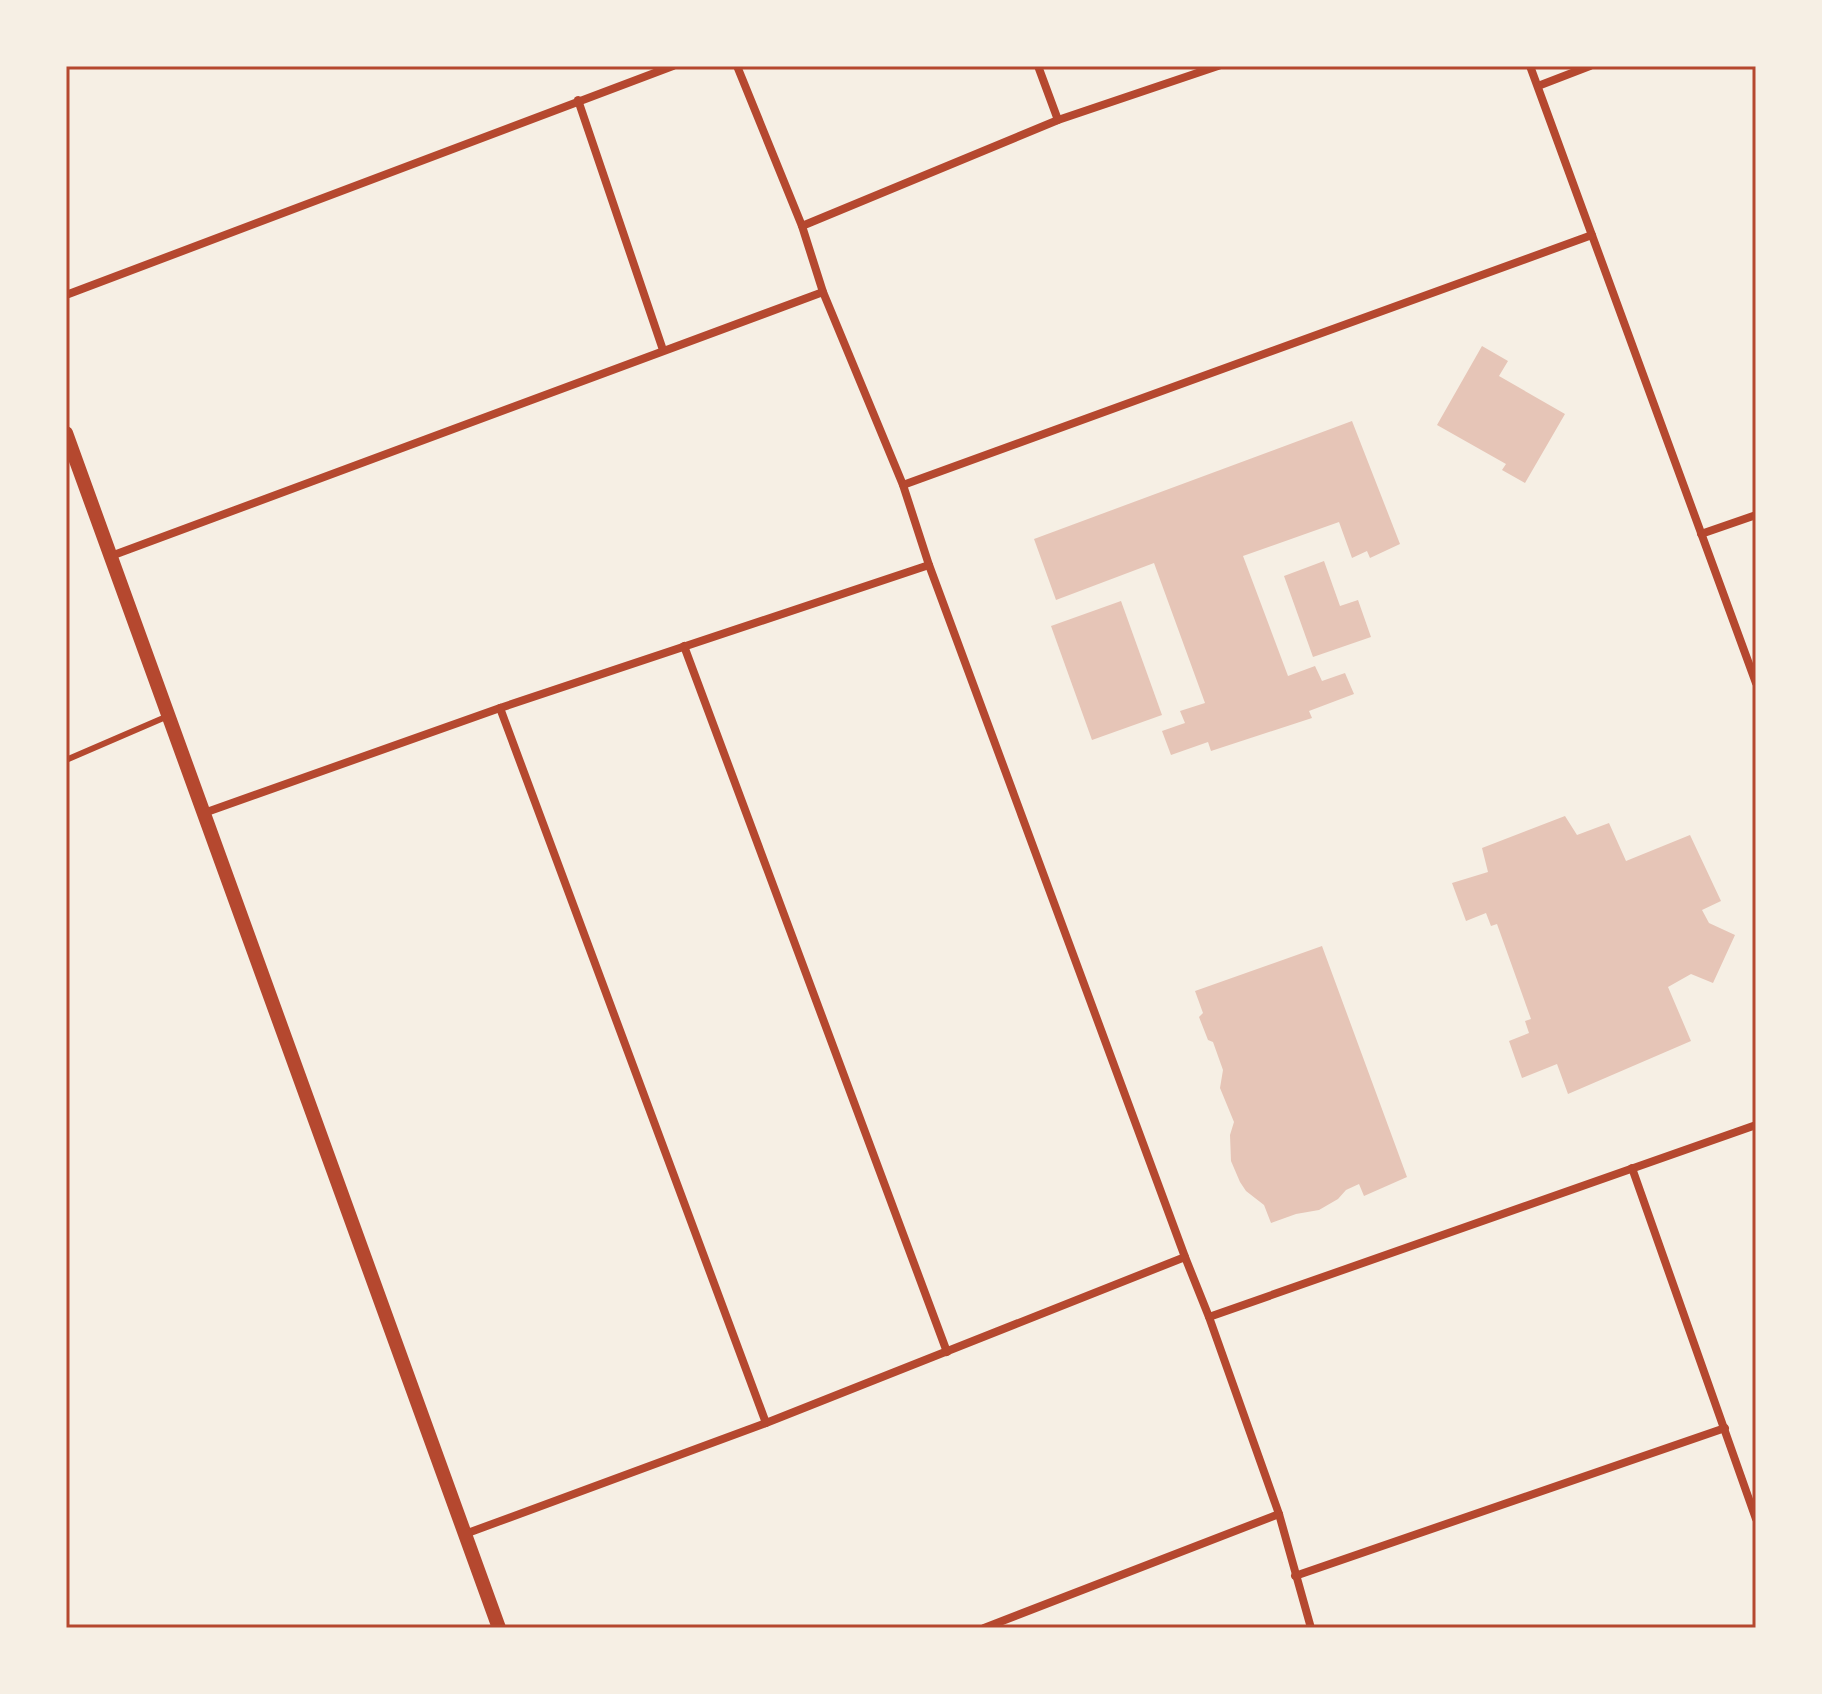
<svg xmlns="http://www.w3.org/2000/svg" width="1822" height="1694" font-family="Literata,serif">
	<rect width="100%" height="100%" fill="#f6efe4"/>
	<g fill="#e6c5b7">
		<path d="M1482 346 1508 361 1499 376 1565 414 1525 483 1502 470 1506 464 1437 425Z"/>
		<path d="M1352 421 1400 544 1370 558 1367 551 1352 558 1339 522 1243 556 1288 676 1315 666 1322 681 1345 673 1354 694 1309 711 1312 718 1211 751 1208 742 1171 755 1162 731 1185 723 1180 711 1205 703 1154 563 1056 600 1034 539Z"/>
		<path d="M1324 561 1340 606 1358 600 1371 637 1313 657 1284 576Z"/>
		<path d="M1121 601 1162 715 1092 740 1051 626Z"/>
		<path d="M1565 816 1577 835 1609 823 1626 861 1690 835 1721 901 1702 910 1709 923 1735 935 1713 983 1691 974 1668 987 1691 1041 1568 1094 1557 1064 1522 1078 1509 1041 1529 1033 1525 1021 1531 1019 1497 924 1491 926 1486 913 1466 921 1452 883 1488 872 1482 848Z"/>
		<path d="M1322 946 1407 1177 1364 1196 1359 1184 1346 1190 1338 1199 1319 1210 1296 1214 1271 1223 1264 1205 1246 1191 1240 1182 1231 1161 1230 1135 1234 1122 1220 1088 1223 1070 1213 1042 1208 1040 1199 1017 1203 1013 1195 991Z"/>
	</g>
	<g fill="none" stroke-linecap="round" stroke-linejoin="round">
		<path stroke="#b5482f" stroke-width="6" d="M66 760 168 716"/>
		<g stroke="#b5482f" stroke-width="8">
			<path d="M737 66 802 226 823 292 903 485 929 565 1185 1257 1209 1317 1279 1514 1311 1628"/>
			<path d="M1038 66 1058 120"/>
			<path d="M1530 66 1756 683"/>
			<path d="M1538 86 1590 66"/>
			<path d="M578 100 663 350"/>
			<path d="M802 226 1058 120 1218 66"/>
			<path d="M66 295 673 66"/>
			<path d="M903 485 1592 235"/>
			<path d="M1701 534 1756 515"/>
			<path d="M111 556 823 292"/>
			<path d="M684 646 947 1352"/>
			<path d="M500 708 766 1423"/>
			<path d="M204 813 500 708 929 565"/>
			<path d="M1632 1168 1756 1519"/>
			<path d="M1209 1317 1756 1125"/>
			<path d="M465 1534 766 1423 1185 1257"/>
			<path d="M1295 1576 1725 1428"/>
			<path d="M984 1628 1279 1514"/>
		</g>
		<path stroke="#b5482f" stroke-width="14" d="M66 433 499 1628"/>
	</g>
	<rect width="1822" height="1694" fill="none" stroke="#f6efe4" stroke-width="136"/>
	<rect x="68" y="68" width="1686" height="1558" fill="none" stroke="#b5482f" stroke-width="3"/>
</svg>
